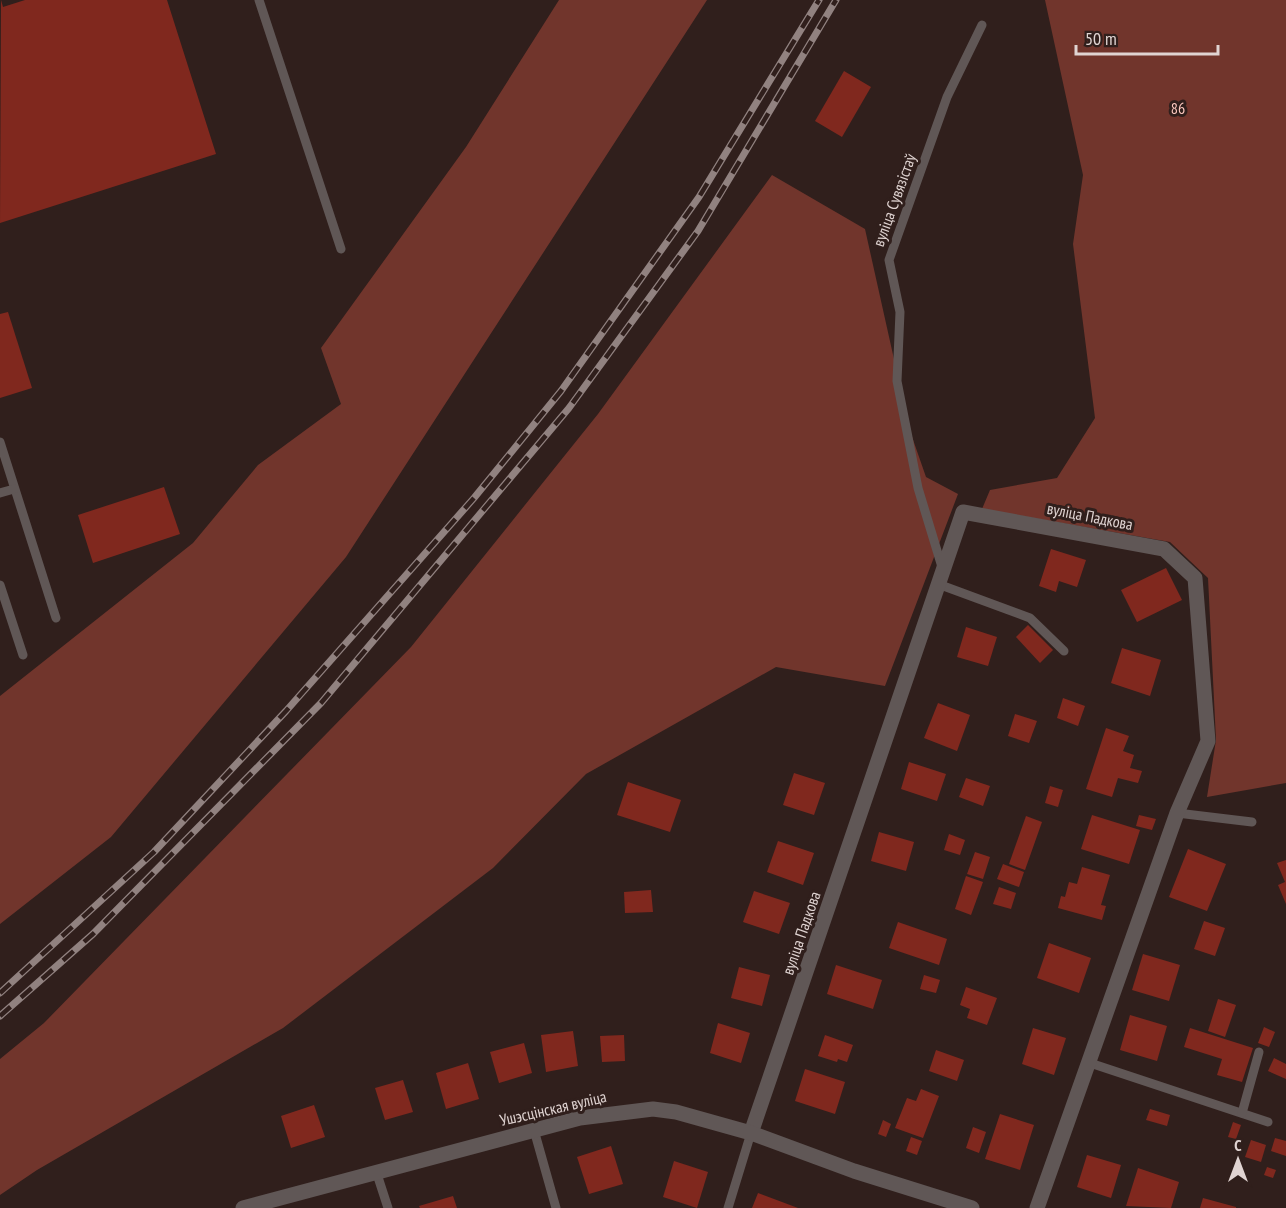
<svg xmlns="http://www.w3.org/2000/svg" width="1286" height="1208" font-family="'PT Sans Narrow',sans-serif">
	<rect width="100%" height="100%" fill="#301f1c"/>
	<g fill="#71352c">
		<path d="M559 0H707L346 557 111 837 0 924V696L193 543 258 465 341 404 321 348 466 147Z"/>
		<path d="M1045 0H1286V783L1207 797 1216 740 1208 578 1170 542 982 509 990 490 1057 478 1095 418 1073 244 1083 175Z"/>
		<path d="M772 175 865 229 910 431 926 477 958 494 885 686 776 667 586 774 493 868 283 1028 37 1170 0 1195V1059L44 1023 411 647 598 414Z"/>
	</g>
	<g fill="#80281e">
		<path d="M1 0 3 7 25 0H167L216 154 0 223Z"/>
		<path d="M844 71 871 87 842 137 815 121Z"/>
		<path d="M8 312 32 388 0 398V314Z"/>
		<path d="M164 487 180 534 93 563 78 515Z"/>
		<path d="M1051 549 1086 560 1077 587 1059 581 1056 592 1039 586Z"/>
		<path d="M1166 568 1182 600 1137 622 1121 590Z"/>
		<path d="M1028 625 1053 650 1040 663 1016 637Z"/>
		<path d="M966 627 997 637 988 666 957 657Z"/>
		<path d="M1122 648 1161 660 1150 696 1111 683Z"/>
		<path d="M1063 698 1085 706 1078 726 1057 718Z"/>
		<path d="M938 703 970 715 957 751 924 738Z"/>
		<path d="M1015 714 1037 721 1029 743 1008 736Z"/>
		<path d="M1106 728 1129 736 1123 751 1134 755 1130 768 1142 771 1138 783 1118 778 1112 797 1086 789Z"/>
		<path d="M909 762 946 774 937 801 901 789Z"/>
		<path d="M794 773 825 783 814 815 783 805Z"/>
		<path d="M966 778 990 786 983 806 959 797Z"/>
		<path d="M628 782 681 800 670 832 617 815Z"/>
		<path d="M1050 786 1063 790 1058 807 1045 803Z"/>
		<path d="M1092 815 1140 830 1129 864 1081 849Z"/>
		<path d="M1139 815 1156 819 1152 830 1136 826Z"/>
		<path d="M1026 816 1042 822 1025 870 1009 864Z"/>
		<path d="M879 832 914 842 906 871 871 861Z"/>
		<path d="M949 834 965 840 960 855 944 850Z"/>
		<path d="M778 841 814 853 803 885 767 872Z"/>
		<path d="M1188 849 1226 864 1207 911 1169 897Z"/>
		<path d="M975 852 990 857 983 879 967 874Z"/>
		<path d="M1286 860V904L1278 885 1285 882 1277 863Z"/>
		<path d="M1003 864 1024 872 1019 887 997 879Z"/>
		<path d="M1082 867 1110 875 1101 905 1106 906 1102 920 1058 908 1061 896 1065 897 1069 882 1077 884Z"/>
		<path d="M966 876 983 882 971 915 955 909Z"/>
		<path d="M999 887 1016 893 1011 909 993 904Z"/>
		<path d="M651 890 653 912 625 913 624 892Z"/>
		<path d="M754 891 790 903 779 934 743 922Z"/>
		<path d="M1204 921 1225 928 1215 956 1194 949Z"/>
		<path d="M898 922 947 939 939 965 889 948Z"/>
		<path d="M1049 943 1091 958 1079 993 1037 978Z"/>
		<path d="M1143 954 1180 965 1169 1001 1132 990Z"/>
		<path d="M836 965 882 980 873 1009 827 994Z"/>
		<path d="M739 967 770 975 762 1006 731 998Z"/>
		<path d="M924 975 940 980 936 993 920 989Z"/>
		<path d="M966 987 997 998 987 1025 967 1018 970 1009 960 1005Z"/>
		<path d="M1218 999 1236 1005 1225 1037 1208 1031Z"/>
		<path d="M1130 1015 1167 1026 1157 1061 1120 1050Z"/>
		<path d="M718 1023 750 1033 741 1063 710 1053Z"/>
		<path d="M1264 1027 1275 1032 1269 1047 1258 1043Z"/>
		<path d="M1033 1028 1066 1038 1054 1075 1022 1064Z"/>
		<path d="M1190 1028 1253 1048 1242 1082 1217 1075 1222 1059 1184 1047Z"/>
		<path d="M573 1031 578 1066 546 1072 541 1035Z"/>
		<path d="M624 1035 625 1061 602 1062 600 1036Z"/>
		<path d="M825 1035 853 1045 847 1062 838 1059 837 1062 818 1056Z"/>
		<path d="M524 1043 532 1073 499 1083 490 1052Z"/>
		<path d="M936 1050 964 1060 957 1081 929 1071Z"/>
		<path d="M1274 1058 1286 1064V1079L1268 1071Z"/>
		<path d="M468 1063 479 1099 446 1109 436 1073Z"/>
		<path d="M805 1069 845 1082 835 1114 795 1101Z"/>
		<path d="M403 1080 413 1112 385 1120 375 1088Z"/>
		<path d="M921 1089 939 1096 923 1138 895 1128 907 1098 916 1101Z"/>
		<path d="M314 1105 325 1137 291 1148 281 1116Z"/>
		<path d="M1150 1109 1170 1115 1167 1126 1146 1120Z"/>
		<path d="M1000 1114 1034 1125 1020 1170 985 1159Z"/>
		<path d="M883 1120 891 1124 886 1137 878 1134Z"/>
		<path d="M1233 1122 1241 1125 1236 1139 1228 1137Z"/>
		<path d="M973 1127 986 1132 979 1153 966 1148Z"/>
		<path d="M911 1137 922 1141 917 1155 906 1151Z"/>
		<path d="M1275 1138 1286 1141V1156L1271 1151Z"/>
		<path d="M1251 1140 1266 1145 1261 1162 1245 1157Z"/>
		<path d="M611 1146 623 1184 589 1194 577 1157Z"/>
		<path d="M1087 1155 1121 1165 1111 1198 1077 1187Z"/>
		<path d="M674 1161 708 1172 697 1208 663 1197Z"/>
		<path d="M1267 1167 1276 1170 1273 1178 1264 1175Z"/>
		<path d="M1138 1168 1179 1182 1171 1208 1126 1206Z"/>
		<path d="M758 1193 798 1208H752Z"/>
		<path d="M453 1196 457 1208H420L419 1206Z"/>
		<path d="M1203 1198 1236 1207V1208H1200Z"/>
	</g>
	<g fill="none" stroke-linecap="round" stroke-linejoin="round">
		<g stroke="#605756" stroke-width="9">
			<path d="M259 0 341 249"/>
			<path d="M0 442 56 618"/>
			<path d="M0 493 14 489"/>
			<path d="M942 567 918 488 897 381 900 312 889 260 947 97 982 25"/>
			<path d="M938 584 1030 618 1064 651"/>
			<path d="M0 585 23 655"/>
			<path d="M1177 813 1252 822"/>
			<path d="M1087 1062 1268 1122"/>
			<path d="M1242 1113 1259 1052"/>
			<path d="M534 1130 556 1208"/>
			<path d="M376 1171 388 1208"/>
			<path d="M728 1208 751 1133"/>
		</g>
		<g stroke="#605756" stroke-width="15">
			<path d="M751 1133 963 512 1164 549 1195 578 1208 741 1177 813 1037 1208"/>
			<path d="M243 1208 580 1118 653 1109 676 1112 751 1133 854 1171 972 1208"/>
		</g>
		<g stroke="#918280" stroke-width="7">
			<g id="rail">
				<path d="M0 993 154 852 286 711 474 498 561 391 699 197 819 0"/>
				<path d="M0 1016 93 934 321 703 569 408 698 231 836 0"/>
			</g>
		</g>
		<use href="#rail" stroke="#301f1c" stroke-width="4.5" stroke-dasharray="14" stroke-linecap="butt"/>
	</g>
	<g text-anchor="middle" stroke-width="6" stroke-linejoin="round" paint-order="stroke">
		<g font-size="16" fill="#fdc8bf" stroke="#301f1c">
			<text x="1178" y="114">86</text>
		</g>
		<g font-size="16" fill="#e0d4d2" stroke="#301f1c">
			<text transform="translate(894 200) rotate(-70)" y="6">вуліца Сувязістаў</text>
			<text transform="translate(1090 516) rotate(11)" y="6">вуліца Падкова</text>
			<text transform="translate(801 933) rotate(-71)" y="6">вуліца Падкова</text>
			<text transform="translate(553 1108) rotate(-13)" y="6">Ушэсцінская вуліца</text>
		</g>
	</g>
	<g transform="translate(1238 1160)" stroke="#301f1c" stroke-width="4.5" paint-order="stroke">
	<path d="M0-4.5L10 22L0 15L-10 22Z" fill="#e0d4d2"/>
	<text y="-9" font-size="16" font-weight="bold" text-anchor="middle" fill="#e0d4d2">С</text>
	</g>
	<path d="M1076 45v9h142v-9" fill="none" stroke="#e0d4d2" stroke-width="3"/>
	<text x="1085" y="45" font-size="18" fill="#e0d4d2" stroke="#301f1c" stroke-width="4.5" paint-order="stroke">50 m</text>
</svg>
